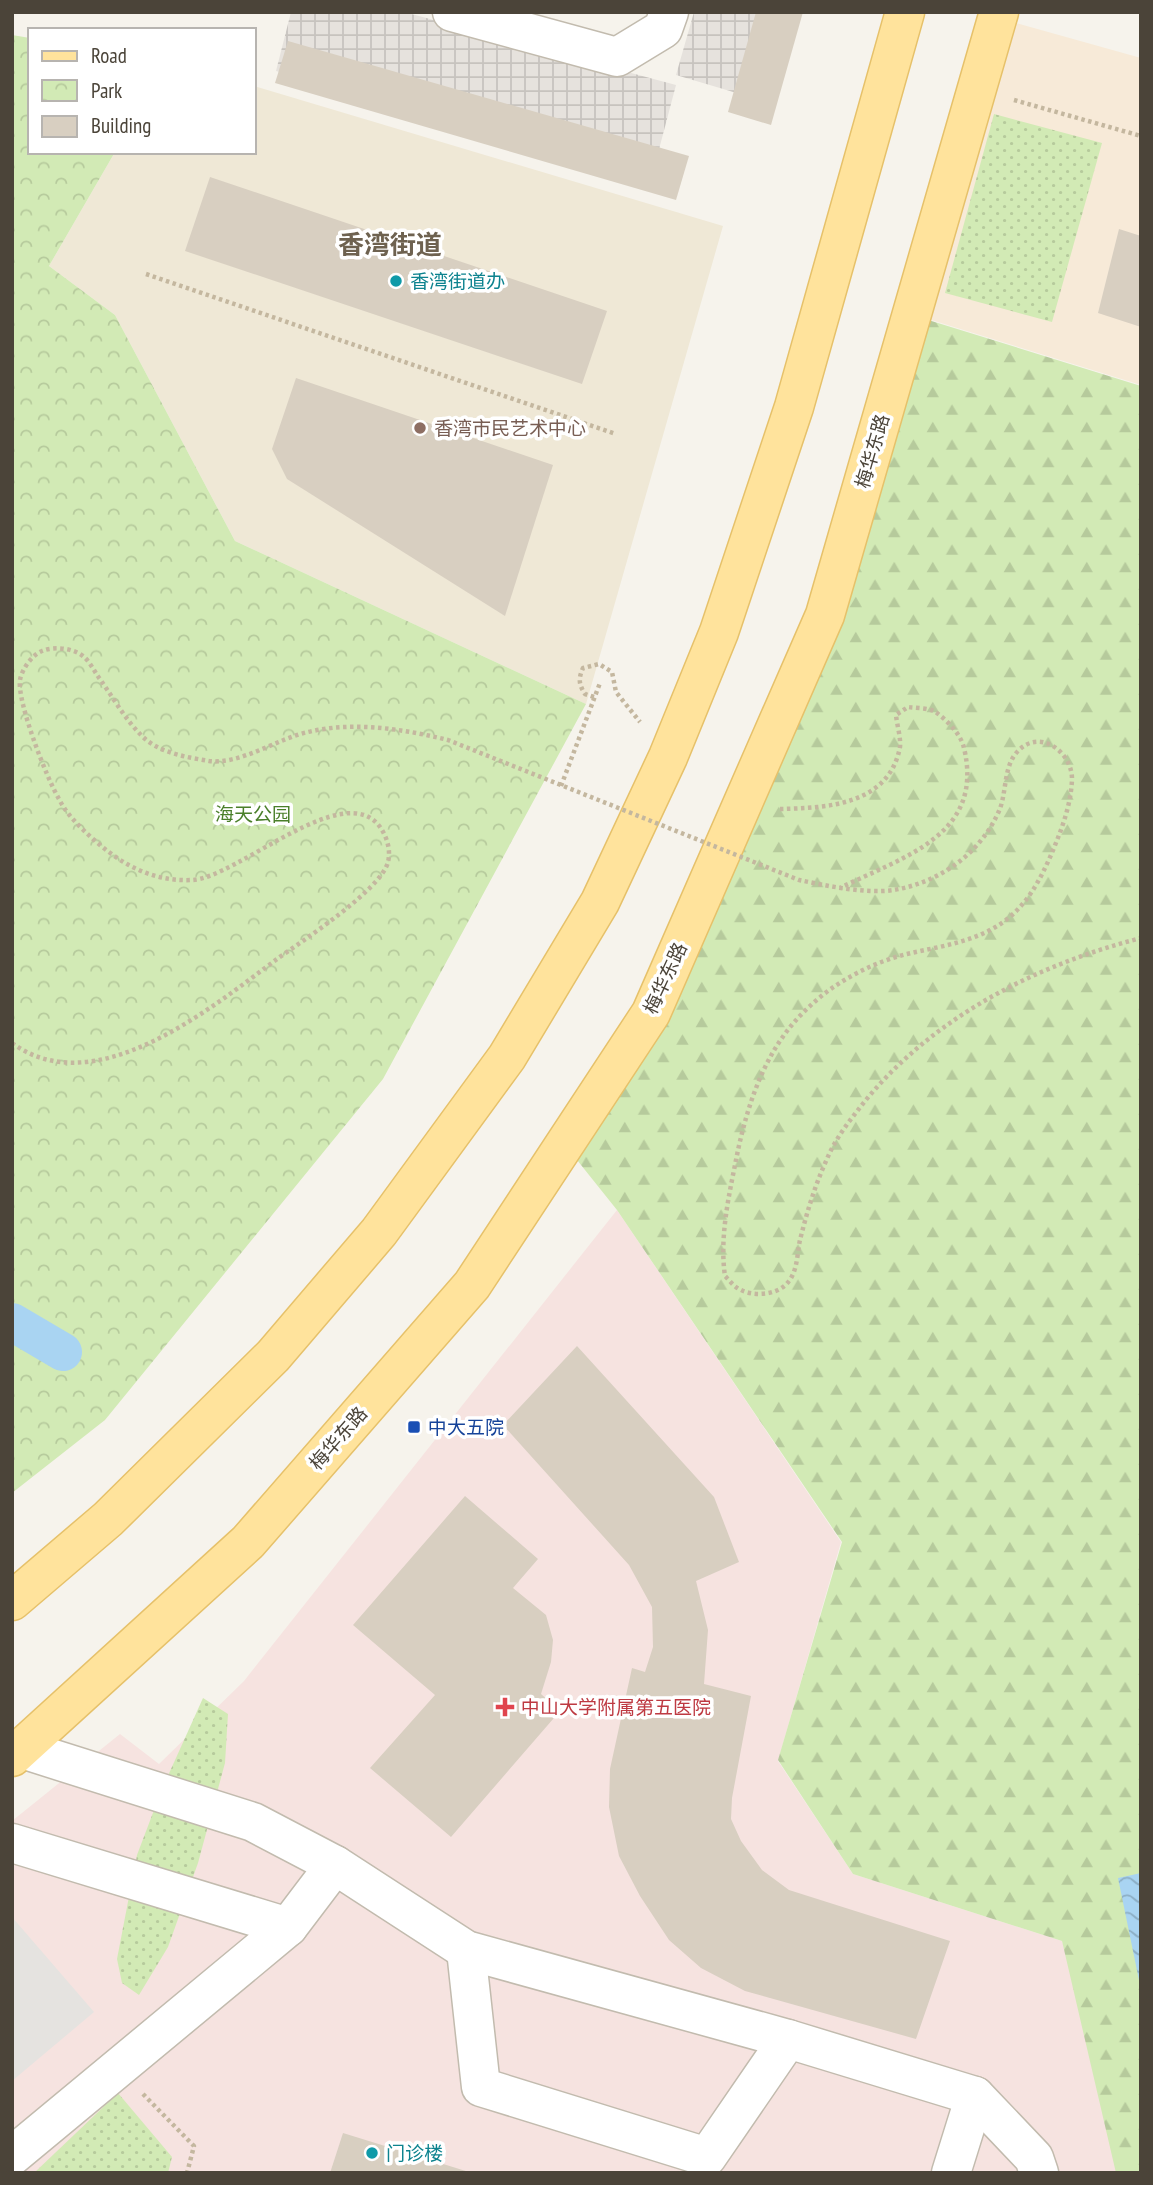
<svg xmlns="http://www.w3.org/2000/svg" width="1153" height="2185" font-family="'PT Sans Narrow','Noto Sans SC',sans-serif">
	<defs>
		<pattern id="industrial-grid" width="8" height="8" patternUnits="userSpaceOnUse" patternTransform="scale(1.75)"><rect width="8" height="8" fill="#e6e2dd"/><path d="M0 4h8M4 0v8" fill="none" stroke="#c7c3be"/></pattern>
		<pattern id="grass-dots" width="8" height="8" patternUnits="userSpaceOnUse" patternTransform="scale(1.75)"><rect width="8" height="8" fill="#d2eab5"/><path d="M2 2h.1M6 6h.1" fill="none" stroke="#b6ca9c" stroke-width="1.8" stroke-linecap="round"/></pattern>
		<pattern id="forest-firs" width="22" height="20" patternUnits="userSpaceOnUse" patternTransform="scale(1.75)"><rect width="22" height="20" fill="#d2eab5"/><path d="M5 1l3.5 6h-7zM16 11l3.5 6h-7z" fill="#b6ca9c"/></pattern>
		<pattern id="park-crowns" width="20" height="18" patternUnits="userSpaceOnUse" patternTransform="scale(1.75)"><rect width="20" height="18" fill="#d2eab5"/><path d="M2 6a3 3 0 1 1 6 0M12 15a3 3 0 1 1 6 0" fill="none" stroke="#b6ca9c"/></pattern>
		<pattern id="water-waves" width="16" height="10" patternUnits="userSpaceOnUse" patternTransform="scale(1.75)"><rect width="16" height="10" fill="#a9d4f2"/><path d="M0 5q4-4 8 0t8 0" fill="none" stroke="#8caec5"/></pattern>
	</defs>
	<rect width="100%" height="100%" fill="#f6f3ec"/>
	<path fill="#f7ead8" d="M998 18 1141 58V385L912 314Z"/>
	<g fill="url(#industrial-grid)">
		<path d="M291 12H404L676 85 653 172 276 71Z"/>
		<path d="M694 12H765L740 94 676 75Z"/>
	</g>
	<path fill="#efe8d6" d="M254 86 723 226 586 704 235 541 115 315 49 266 115 152H254Z"/>
	<path fill="#f6e3e0" d="M617 1210 841 1542 778 1761 853 1874 1062 1941 1114 2119 1125 2173H12V1821L120 1734 159 1764 244 1681Z"/>
	<g fill="url(#grass-dots)">
		<path d="M994 114 1102 143 1052 322 945 293Z"/>
		<path d="M203 1698 228 1714 225 1763 198 1863 168 1947 139 1995 122 1983 117 1959 137 1855 162 1789Z"/>
		<path d="M118 2093 172 2157 168 2173H34Z"/>
	</g>
	<path fill="url(#forest-firs)" d="M912 315 1141 386V2173H1116L1062 1941 853 1874 778 1760 842 1542 617 1210 565 1145 651 1013 825 615Z"/>
	<path fill="url(#park-crowns)" d="M12 35 30 38V152H115L49 266 115 315 235 541 586 704 383 1079 105 1420 12 1493Z"/>
	<path fill="#e5e3e0" d="M12 1917 94 2012 12 2081Z"/>
	<path fill="url(#water-waves)" d="M1141 1873V1990L1118 1878Z"/>
	<g fill="none" stroke-linecap="round" stroke-linejoin="round">
		<path stroke="#a9d4f2" stroke-width="38" d="M12 1322 63 1352"/>
	</g>
	<g fill="#d8cfc1">
		<path d="M756 12H803L771 125 728 112Z"/>
		<path d="M288 41 689 156 676 200 275 83Z"/>
		<path d="M210 177 607 311 582 384 185 251Z"/>
		<path d="M1119 229 1141 236V327L1098 313Z"/>
		<path d="M296 378 553 465 505 616 287 479 272 449Z"/>
		<path d="M577 1346 714 1497 739 1562 696 1581 708 1630 704 1684 751 1696 732 1798 731 1819 741 1841 762 1870 789 1890 950 1941 916 2039 745 1991 701 1968 669 1940 640 1896 619 1856 609 1807 610 1769 632 1668 645 1672 653 1647 652 1607 629 1565 503 1425Z"/>
		<path d="M465 1496 538 1559 513 1588 546 1615 553 1640 551 1662 541 1694 560 1711 451 1837 370 1768 435 1695 353 1625Z"/>
		<path d="M343 2133 469 2172V2173H330Z"/>
	</g>
	<g fill="none" stroke-linecap="round" stroke-linejoin="round">
		<g stroke="#c2bbae" stroke-width="41">
			<g id="minor">
				<path d="M452 12 617 57 663 29 669 12"/>
				<path d="M22 1749 253 1822 335 1865"/>
				<path d="M12 1843 288 1927"/>
				<path d="M466 1950 481 2087 707 2157 788 2039"/>
				<path d="M12 2156 288 1927 335 1865 466 1950 788 2039 975 2096 1034 2158 1039 2173"/>
				<path d="M951 2173 975 2096"/>
			</g>
		</g>
		<g stroke="#e6c16a" stroke-width="41">
			<g id="major">
				<path d="M12 1601 108 1519 273 1356 379 1232 507 1057 600 902 668 757 719 632 794 407 905 12"/>
				<path d="M12 1757 248 1542 472 1285 651 1013 825 615 999 12"/>
			</g>
		</g>
		<g stroke="#c4b79f" stroke-width="4.5" stroke-dasharray="3.5 3.5" stroke-linecap="butt">
			<path d="M1014 100 1141 136"/>
			<path d="M146 274 616 434"/>
			<path d="M594 697 585 694C579 685 578 679 583 668L599 664 612 672 616 692 640 722"/>
			<path d="M561 786 600 683"/>
			<path d="M780 809C827 808 889 805 900 747 901 738 897 725 896 715L908 707C916 708 927 708 934 711 946 719 961 734 964 748 985 836 902 857 840 888"/>
			<path d="M143 2094 194 2146 187 2173"/>
		</g>
		<use href="#minor" stroke="#fff" stroke-width="38"/>
		<use href="#major" stroke="#ffe39c" stroke-width="38"/>
		<path stroke="#c4b79f" stroke-width="4.5" stroke-dasharray="3.5 3.5" stroke-linecap="butt" d="M12 1043C95 1104 211 1008 277 959 302 941 381 890 388 862 391 850 387 837 380 827 344 777 237 878 192 880 152 882 121 864 93 839 80 827 67 815 59 799 47 779 17 702 20 680 22 669 32 655 42 651 54 646 74 648 84 657 89 661 94 670 97 675 111 694 124 718 141 735 158 753 186 757 209 761 240 765 279 738 308 732 354 721 403 729 448 740L799 880C828 886 865 894 894 890 940 882 980 854 999 811 1007 793 1003 766 1018 751 1040 728 1072 752 1072 779 1071 806 1061 831 1051 855 1040 880 1028 903 1006 920 977 942 941 946 907 954 873 962 835 982 810 1006 768 1044 750 1096 738 1150 730 1191 719 1235 725 1276 730 1281 734 1287 741 1290 755 1297 779 1295 789 1281 798 1269 797 1253 800 1240 807 1212 815 1185 827 1159 836 1137 851 1119 865 1101 935 1016 1036 965 1141 938"/>
	</g>
	<g fill="#0f9aa8" stroke="#fff" stroke-width="2.5">
		<circle cx="396" cy="281" r="7"/>
		<circle cx="372" cy="2153" r="7"/>
	</g>
	<circle fill="#8d6e63" stroke="#fff" stroke-width="2.5" cx="420" cy="428" r="7"/>
	<rect fill="#1a4fb4" stroke="#fff" stroke-width="2.5" x="407" y="1420" width="14" height="14" rx="3.5"/>
	<path fill="#e0444e" stroke="#fff" stroke-width="2.5" d="M501.5 1696.5h7v7h7v7h-7v7h-7v-7h-7v-7h7z"/>
	<g text-anchor="middle" stroke-width="7" stroke-linejoin="round" paint-order="stroke">
		<g font-size="19" fill="#0d838f" stroke="#fff" text-anchor="start">
			<text x="410" y="288">香湾街道办</text>
			<text x="386" y="2160">门诊楼</text>
		</g>
		<g font-size="19" fill="#785e54" stroke="#fff" text-anchor="start">
			<text x="434" y="435">香湾市民艺术中心</text>
		</g>
		<g font-size="19" fill="#4b4439" stroke="#fff">
			<text transform="translate(872 451) rotate(-74)" y="7">梅华东路</text>
			<text transform="translate(665 978) rotate(-65)" y="7">梅华东路</text>
			<text transform="translate(338 1438) rotate(-49)" y="7">梅华东路</text>
		</g>
		<g font-size="19" fill="#4a7f2a" stroke="#fff">
			<text x="253" y="821">海天公园</text>
		</g>
		<g font-size="19" fill="#164399" stroke="#fff" text-anchor="start">
			<text x="428" y="1434">中大五院</text>
		</g>
		<g font-size="19" fill="#be3a42" stroke="#fff" text-anchor="start">
			<text x="521" y="1714">中山大学附属第五医院</text>
		</g>
		<g font-size="26" font-weight="bold" fill="#6e6250" stroke="#fff">
			<text x="390" y="254">香湾街道</text>
		</g>
	</g>
	<rect width="1153" height="2185" fill="none" stroke="#4b4439" stroke-width="28"/>
	<rect x="28" y="28" width="228" height="126" fill="#ffffff" stroke="#b7b4b0" stroke-width="2"/>
	<rect x="42" y="51" width="35" height="10" fill="#ffe39c" stroke="#b7b4b0" stroke-width="2"/>
	<text x="91" y="63" font-size="21" fill="#4b4439">Road</text>
	<rect x="42" y="80" width="35" height="21" fill="url(#park-crowns)" stroke="#b7b4b0" stroke-width="2"/>
	<text x="91" y="98" font-size="21" fill="#4b4439">Park</text>
	<rect x="42" y="116" width="35" height="21" fill="#d8cfc1" stroke="#b7b4b0" stroke-width="2"/>
	<text x="91" y="133" font-size="21" fill="#4b4439">Building</text>
</svg>
